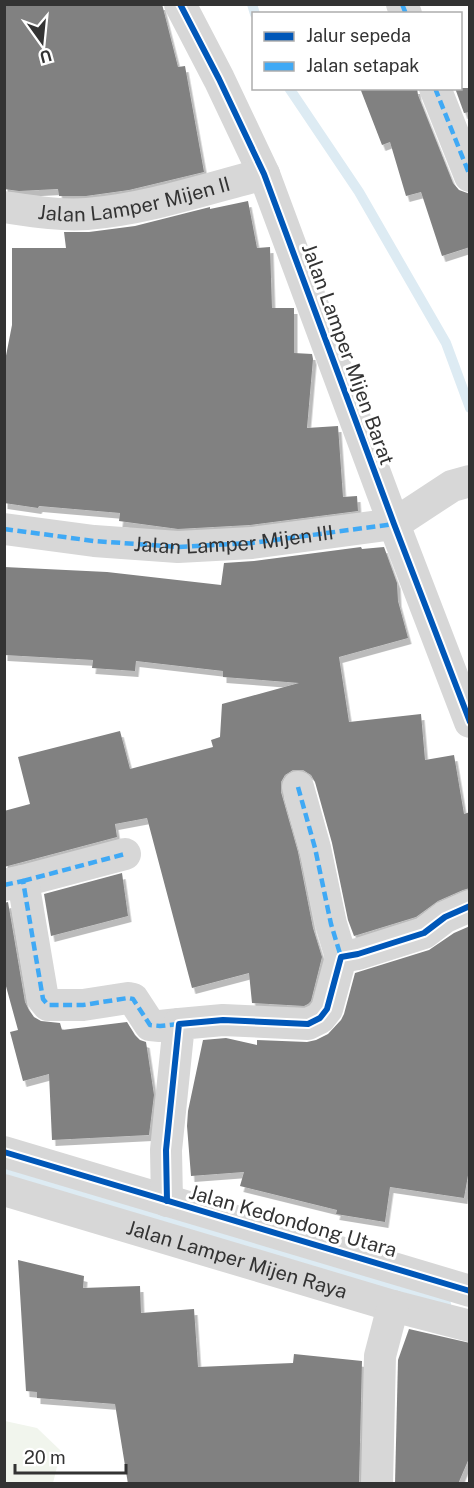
<svg xmlns="http://www.w3.org/2000/svg" width="474" height="1488" font-family="'Public Sans',sans-serif">
	<defs>
		<filter id="shadow"><feDropShadow dx="3.5" dy="6" stdDeviation="0" flood-color="#0004"/></filter>
	</defs>
	<rect width="100%" height="100%" fill="#fff"/>
	<path fill="#f1f5ed" d="M5 1421 37 1428 61 1451 53 1483H5Z"/>
	<g fill="none" stroke-linecap="round" stroke-linejoin="round">
		<g stroke="#ddebf3" stroke-width="10">
			<path d="M252 4 255 14"/>
			<path d="M289 88 359 192 446 343 470 408"/>
			<path d="M4 1170 160 1219 446 1304"/>
		</g>
	</g>
	<g fill="#818181" filter="url(#shadow)">
		<path d="M4 4H162L178 67 185 66 204 172 129 190 86 196H59L58 189 19 191 4 189Z"/>
		<path d="M360 88H417L418 95 453 183 459 190 470 194V247L442 256 421 192 406 196 390 142 382 145Z"/>
		<path d="M455 88H470V112L464 113Z"/>
		<path d="M248 201 257 248 270 247 272 308H294V353L312 354 313 359 307 428 338 426 343 497 357 496 358 511 250 525 178 529 119 521 120 513 39 506 38 508 4 503V366L12 325V248H66L64 232H89L135 226 210 207V209Z"/>
		<path d="M361 547 362 549 384 547 397 583 398 601 408 638 339 657 349 722 421 714 425 760 454 755 464 814 470 812V888L463 890 438 901 416 917 354 936 348 920 332 843 315 782 311 775 303 770H293L285 775 281 782V792L298 852 313 928 322 957 311 1001 308 1004 304 1006 252 1003 249 973 192 988 147 818 115 824 117 837 4 867V811L30 804 18 757 120 731 130 769 213 747 211 740 220 737 222 704 299 683 223 677V671L136 661 135 671 92 668 93 660 4 655V567L107 572 221 585 224 563 254 561Z"/>
		<path d="M122 873 128 916 51 936 44 894Z"/>
		<path d="M8 902 25 1002 29 1010 34 1017 41 1021 60 1023 62 1030 127 1022 135 1035 140 1040 146 1042 154 1095 149 1135 52 1140 49 1074 23 1081 10 1032 18 1030 4 979V903Z"/>
		<path d="M470 926V1164L464 1198 390 1187 385 1222 336 1214 337 1210 240 1186 244 1172 191 1176 187 1126 188 1111 203 1040 226 1038 257 1045V1040L307 1042 316 1040 328 1034 341 1020 344 1014 355 973 429 950 454 933Z"/>
		<path d="M18 1260 84 1276 83 1288 140 1286 141 1313 194 1309 198 1367 293 1363 294 1354 362 1361 359 1484H128L115 1404 37 1398V1392L26 1391Z"/>
		<path d="M409 1329 470 1343V1456L458 1484H395L398 1360Z"/>
	</g>
	<g fill="none" stroke-linecap="round" stroke-linejoin="round">
		<g stroke="#d7d7d7" stroke-width="32">
			<path d="M180 4 219 79 264 174 394 524 470 722"/>
			<path d="M402 4 406 14"/>
			<path d="M435 88 470 176"/>
			<path id="s1" d="M4 207C31 211 60 216 87 214 147 209 206 189 264 174"/>
			<path id="s2" d="M4 529 94 541 178 547 252 543 394 524 452 486 470 481"/>
			<path d="M298 787 315 848 331 924 341 957"/>
			<path d="M23 881 125 854"/>
			<path d="M4 885 23 881 43 999 48 1005H83L128 998 133 999 150 1025 160 1026 179 1024"/>
			<path d="M4 1152 470 1291"/>
			<path id="s3" d="M4 1190 393 1306 470 1326"/>
			<path d="M167 1201 166 1150 179 1024 223 1020 308 1024 320 1018 327 1009 341 957 358 954 424 933 445 917 470 906"/>
			<path d="M377 1484 380 1356 393 1306"/>
		</g>
		<g stroke="#3fa9f5" stroke-width="4.5" stroke-dasharray="9 4.5" stroke-linecap="butt">
			<path d="M402 4 406 14"/>
			<path d="M435 88 470 176"/>
			<path d="M4 529 94 541 178 547 252 543 394 524"/>
			<path d="M298 787 315 848 331 924 341 957"/>
			<path d="M23 881 125 854"/>
			<path d="M4 885 23 881 43 999 48 1005H83L128 998 133 999 150 1025 160 1026 179 1024"/>
		</g>
		<g stroke="#fff" stroke-width="10">
			<g id="cycleway">
				<path d="M180 4 219 79 264 174 394 524 470 722"/>
				<path d="M4 1152 470 1291"/>
				<path d="M167 1201 166 1150 179 1024 223 1020 308 1024 320 1018 327 1009 341 957 358 954 424 933 445 917 470 906"/>
			</g>
		</g>
		<use href="#cycleway" stroke="#0057b8" stroke-width="6"/>
	</g>
	<g text-anchor="middle" stroke-width="6" stroke-linejoin="round" paint-order="stroke">
		<g font-size="20" fill="#333" stroke="#fff">
			<text dy="7" stroke="none"><textPath href="#s1" startOffset="132">Jalan Lamper Mijen II</textPath></text>
			<text transform="translate(348 354) rotate(70)" y="7">Jalan Lamper Mijen Barat</text>
			<text dy="7" stroke="none"><textPath href="#s2" startOffset="231">Jalan Lamper Mijen III</textPath></text>
			<text transform="translate(293 1221) rotate(16)" y="7">Jalan Kedondong Utara</text>
			<text dy="7" stroke="none"><textPath href="#s3" startOffset="243">Jalan Lamper Mijen Raya</textPath></text>
		</g>
	</g>
	<rect width="474" height="1488" fill="none" stroke="#333333" stroke-width="12"/>
	<rect x="252" y="12" width="210" height="78" fill="#ffffff" stroke="#adadad" stroke-width="1.5"/>
	<rect x="264" y="32" width="30" height="9" fill="#0057b8" stroke="#adadad" stroke-width="1.5"/>
	<text x="306" y="42" font-size="18" fill="#333333">Jalur sepeda</text>
	<rect x="264" y="62" width="30" height="9" fill="#3fa9f5" stroke="#adadad" stroke-width="1.5"/>
	<text x="306" y="72" font-size="18" fill="#333333">Jalan setapak</text>
	<g transform="translate(42 42) rotate(165)" stroke="#ffffff" stroke-width="4.5" paint-order="stroke">
	<path d="M0-4.5L10 22L0 15L-10 22Z" fill="#333333"/>
	<text y="-9" font-size="16" font-weight="bold" text-anchor="middle" fill="#333333">U</text>
	</g>
	<path d="M15 1464v9h111v-9" fill="none" stroke="#333333" stroke-width="3"/>
	<text x="24" y="1464" font-size="18" fill="#333333" stroke="#ffffff" stroke-width="4.5" paint-order="stroke">20 m</text>
</svg>
